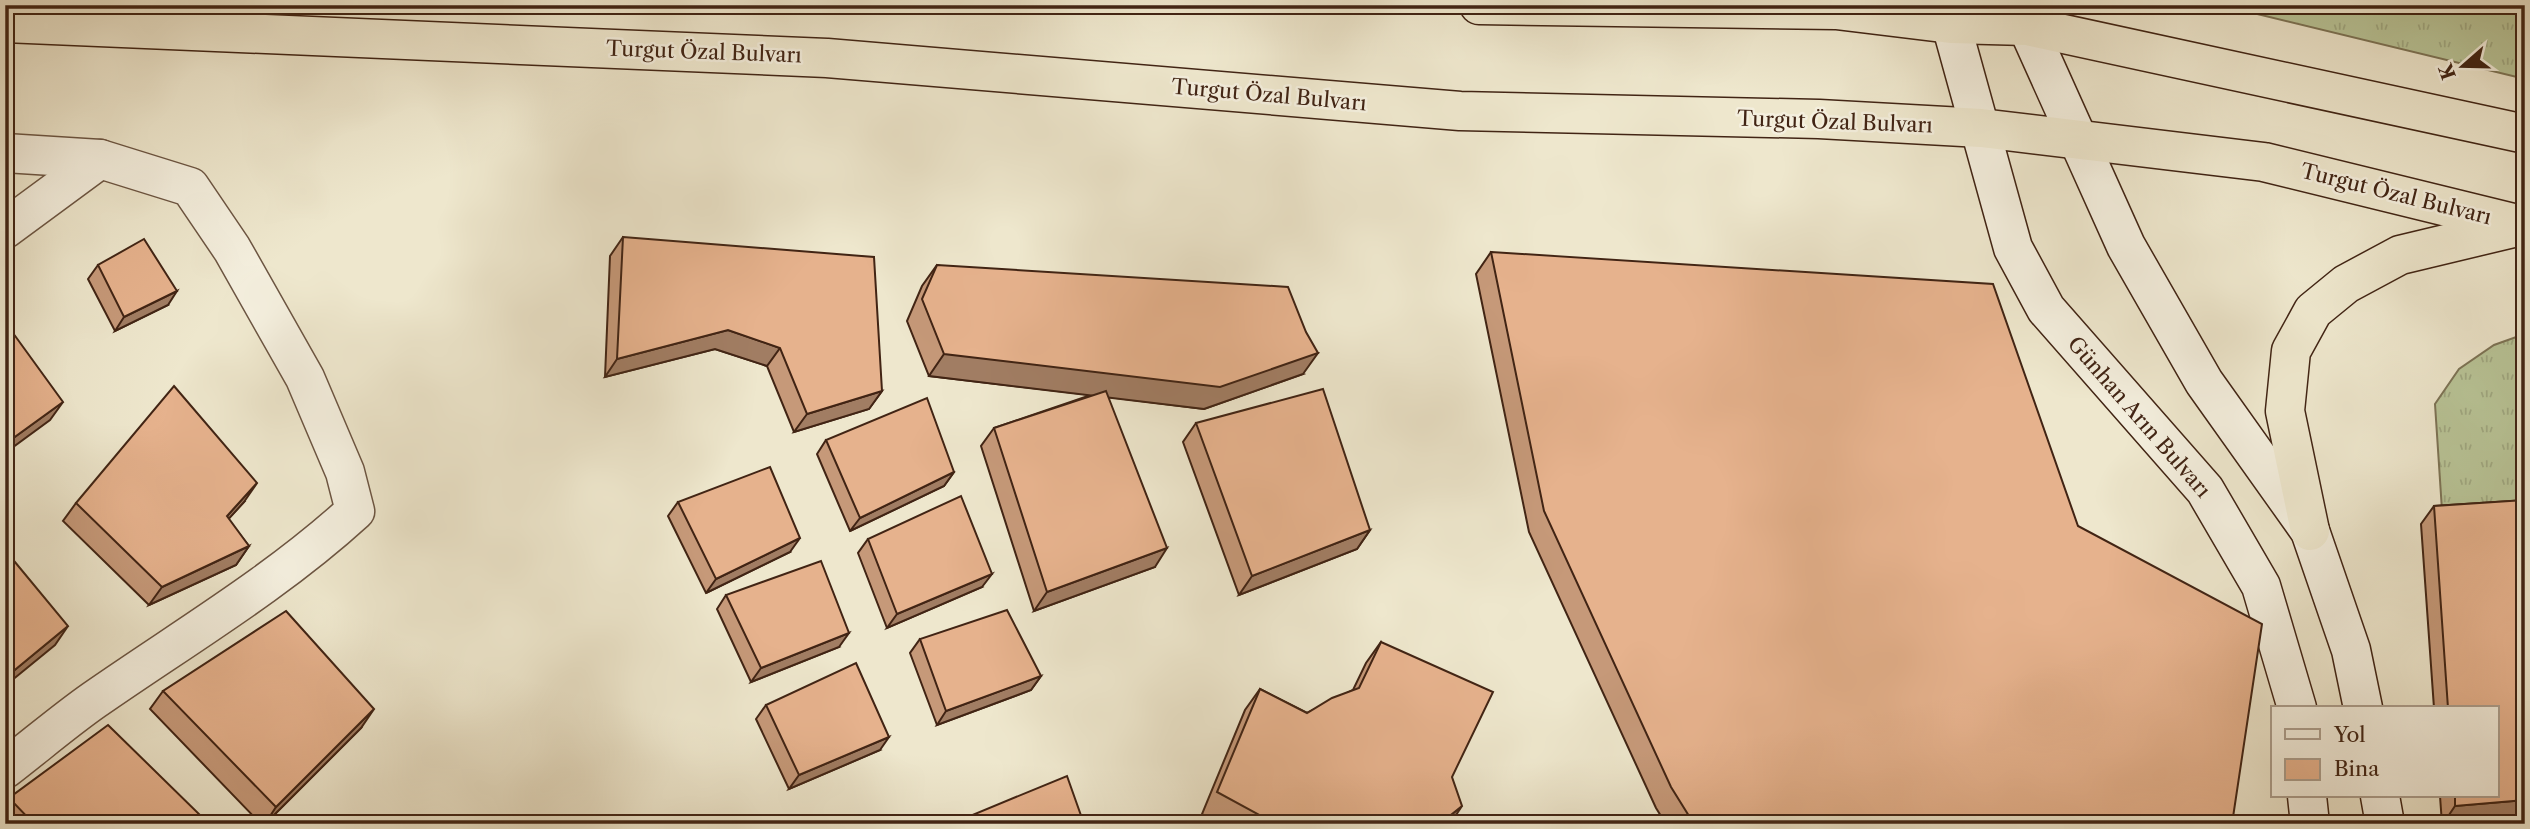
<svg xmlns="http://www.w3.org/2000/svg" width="2530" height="829" font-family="'Libre Caslon Text',serif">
	<defs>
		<pattern id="grass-tufts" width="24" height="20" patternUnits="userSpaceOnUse" patternTransform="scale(1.75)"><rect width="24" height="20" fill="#b9c598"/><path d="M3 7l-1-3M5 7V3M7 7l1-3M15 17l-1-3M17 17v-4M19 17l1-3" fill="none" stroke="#a0a982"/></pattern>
	</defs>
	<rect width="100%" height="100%" fill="#eee7cd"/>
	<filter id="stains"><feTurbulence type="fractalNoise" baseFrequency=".00286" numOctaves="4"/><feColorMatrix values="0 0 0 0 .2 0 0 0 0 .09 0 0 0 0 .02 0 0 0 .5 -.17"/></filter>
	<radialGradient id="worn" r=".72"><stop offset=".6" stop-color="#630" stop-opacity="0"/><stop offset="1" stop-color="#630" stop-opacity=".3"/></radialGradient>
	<g fill="url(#grass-tufts)" stroke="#7d7456" stroke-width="2">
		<path d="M2213 5H2525V79L2249 12Z"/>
		<path d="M2519 336H2525V824H2463L2461 796H2497V708H2455L2435 404 2459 369 2494 345Z"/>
	</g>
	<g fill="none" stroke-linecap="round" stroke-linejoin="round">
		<g stroke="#6c5542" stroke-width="41">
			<g id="minor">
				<path d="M5 153 100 159 190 187 232 249 305 378 345 472 355 511C275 584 183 638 94 700 64 721 35 746 5 769"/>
				<path d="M5 229 100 159"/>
			</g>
		</g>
		<g stroke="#412414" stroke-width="41">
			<g id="secondary">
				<path d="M1951 24 2013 248 2046 309 2205 490 2261 586 2297 708"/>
				<path d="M2027 26 2126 246 2204 382 2310 531 2351 650 2363 708"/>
				<path d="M2307 796 2310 824"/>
				<path d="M2380 796 2385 824"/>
			</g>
		</g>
		<g stroke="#412414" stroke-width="41">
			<g id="trunk">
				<path d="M1479 5 1836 10 1951 24 2027 26 2525 134"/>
				<path d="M5 23 827 58 1460 111 1819 119 1981 128 2264 162 2525 226"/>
				<path d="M2310 531 2285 411 2291 351 2313 311 2346 284 2400 255 2517 227"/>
			</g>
		</g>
		<use href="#minor" stroke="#f4efde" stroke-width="38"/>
		<use href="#secondary" stroke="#f4efde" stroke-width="38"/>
		<use href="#trunk" stroke="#eee7cd" stroke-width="38"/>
	</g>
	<g fill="#c69979" stroke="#412414" stroke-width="2">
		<path d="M623 237 882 391 869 409 794 432 767 366 715 349 605 377 610 256Z"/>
		<path d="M1491 252 2078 526 2232 824H1666L1656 808 1529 532 1476 274Z"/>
		<path d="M98 265 168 305 115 331 88 279Z"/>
		<path d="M937 265 1303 374 1204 409 1108 397 1155 567 1034 611 981 446 994 428 1091 395 929 376 907 321 922 286Z"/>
		<path d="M1196 423 1370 530 1357 549 1239 595 1183 442Z"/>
		<path d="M826 440 954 472 944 486 850 531 817 454Z"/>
		<path d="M2525 500V817L2442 824 2440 796H2497V708H2434L2421 524 2434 506Z"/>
		<path d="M244 502 228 519 249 546 236 565 149 605 63 521 76 503Z"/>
		<path d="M678 502 790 552 706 593 668 516Z"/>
		<path d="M868 539 982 587 887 628 858 553Z"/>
		<path d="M726 595 839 647 751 682 717 609Z"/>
		<path d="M920 639 1041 676 1031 690 937 725 910 653Z"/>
		<path d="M1381 642 1452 777 1450 824H1220L1202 814 1245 710 1260 689 1307 713 1353 690 1366 663Z"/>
		<path d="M163 691 361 728 265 824H261L150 709Z"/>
		<path d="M766 705 880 750 789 789 756 719Z"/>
		<path d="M9 798 196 824H5V803Z"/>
	</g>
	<g fill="#a17d63" stroke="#412414" stroke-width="2">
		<path d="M177 291 168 305 115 331 124 317Z"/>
		<path d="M728 330 780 348 767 366 715 349 605 377 617 359Z"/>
		<path d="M1318 353 1303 374 1204 409 929 376 944 354Z"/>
		<path d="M882 391 869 409 794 432 807 414Z"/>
		<path d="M63 402 50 420 5 453V444Z"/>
		<path d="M954 472 944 486 850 531 860 518Z"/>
		<path d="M257 483 244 502 214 535 227 516Z"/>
		<path d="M1370 530 1357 549 1239 595 1252 576Z"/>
		<path d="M800 538 790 552 706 593 716 579Z"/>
		<path d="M249 546 236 565 149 605 162 587Z"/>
		<path d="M1167 548 1155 567 1034 611 1047 592Z"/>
		<path d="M992 574 982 587 887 628 897 614Z"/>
		<path d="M68 626 55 645 5 686V678Z"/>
		<path d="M849 633 839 647 751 682 761 668Z"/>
		<path d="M1041 676 1031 690 937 725 946 711Z"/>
		<path d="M374 709 361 728 265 824 276 807Z"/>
		<path d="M889 737 880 750 789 789 799 775Z"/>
		<path d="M2525 800V817L2443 824 2455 806Z"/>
		<path d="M1462 806 1450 824H1442L1446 819Z"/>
	</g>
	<g fill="#e6b28d" stroke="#412414" stroke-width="2">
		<path d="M623 237 874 257 882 391 807 414 780 348 728 330 617 359Z"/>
		<path d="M144 239 177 291 124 317 98 265Z"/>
		<path d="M1491 252 1993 284 2078 526 2262 624 2232 824H1694L1671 787 1544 511Z"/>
		<path d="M937 265 1288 287 1306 332 1318 353 1220 387 944 354 922 299Z"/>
		<path d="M5 322 63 402 5 444Z"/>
		<path d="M174 386 257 483 227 516 249 546 162 587 76 503Z"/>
		<path d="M1323 389 1370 530 1252 576 1196 423Z"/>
		<path d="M1106 391 1167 548 1047 592 994 428Z"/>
		<path d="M927 398 954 472 860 518 826 440Z"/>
		<path d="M770 467 800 538 716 579 678 502Z"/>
		<path d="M961 496 992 574 897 614 868 539Z"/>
		<path d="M2525 500V800L2455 806V796H2497V708H2448L2434 506Z"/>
		<path d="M5 550 68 626 5 678Z"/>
		<path d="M821 561 849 633 761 668 726 595Z"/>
		<path d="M1007 610 1041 676 946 711 920 639Z"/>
		<path d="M286 611 374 709 276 807 163 691Z"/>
		<path d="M1381 642 1493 692 1452 777 1462 806 1446 819 1447 824H1276L1217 792 1260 689 1307 713 1332 698 1359 688Z"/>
		<path d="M856 663 889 737 799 775 766 705Z"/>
		<path d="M108 725 201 816 194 824H34L9 798Z"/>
		<path d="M1067 776 1084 824H954L953 823Z"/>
	</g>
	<g text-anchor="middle" stroke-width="5" stroke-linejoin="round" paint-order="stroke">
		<g font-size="21" fill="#412414" stroke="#f4efde">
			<text transform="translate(704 52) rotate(2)" y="7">Turgut Özal Bulvarı</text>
			<text transform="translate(1269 95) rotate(5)" y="7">Turgut Özal Bulvarı</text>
			<text transform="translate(1835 122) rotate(2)" y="7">Turgut Özal Bulvarı</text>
			<text transform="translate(2396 194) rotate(14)" y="7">Turgut Özal Bulvarı</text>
			<text transform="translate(2139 417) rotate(49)" y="7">Günhan Arın Bulvarı</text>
		</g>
	</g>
	<rect width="2530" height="829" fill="none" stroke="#eee7cd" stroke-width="28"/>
	<rect x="7" y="7" width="2516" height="815" fill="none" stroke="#412414" stroke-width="3.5"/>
	<rect x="14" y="14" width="2502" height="801" fill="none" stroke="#412414" stroke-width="2"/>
	<rect x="2271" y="706" width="228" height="91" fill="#f4efde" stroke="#ac9e8d" stroke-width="2"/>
	<rect x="2285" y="729" width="35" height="10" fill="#f4efde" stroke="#ac9e8d" stroke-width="2"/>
	<text x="2334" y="742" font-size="21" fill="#412414">Yol</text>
	<rect x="2285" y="759" width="35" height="21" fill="#e6b28d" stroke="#ac9e8d" stroke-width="2"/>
	<text x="2334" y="776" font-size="21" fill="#412414">Bina</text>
	<g transform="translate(2463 66) rotate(250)" stroke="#f4efde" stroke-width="5" paint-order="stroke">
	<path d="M0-5L12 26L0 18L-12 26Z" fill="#412414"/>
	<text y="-10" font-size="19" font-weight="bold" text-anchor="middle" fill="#412414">K</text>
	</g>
	<rect width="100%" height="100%" filter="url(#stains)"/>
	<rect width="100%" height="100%" fill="url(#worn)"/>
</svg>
